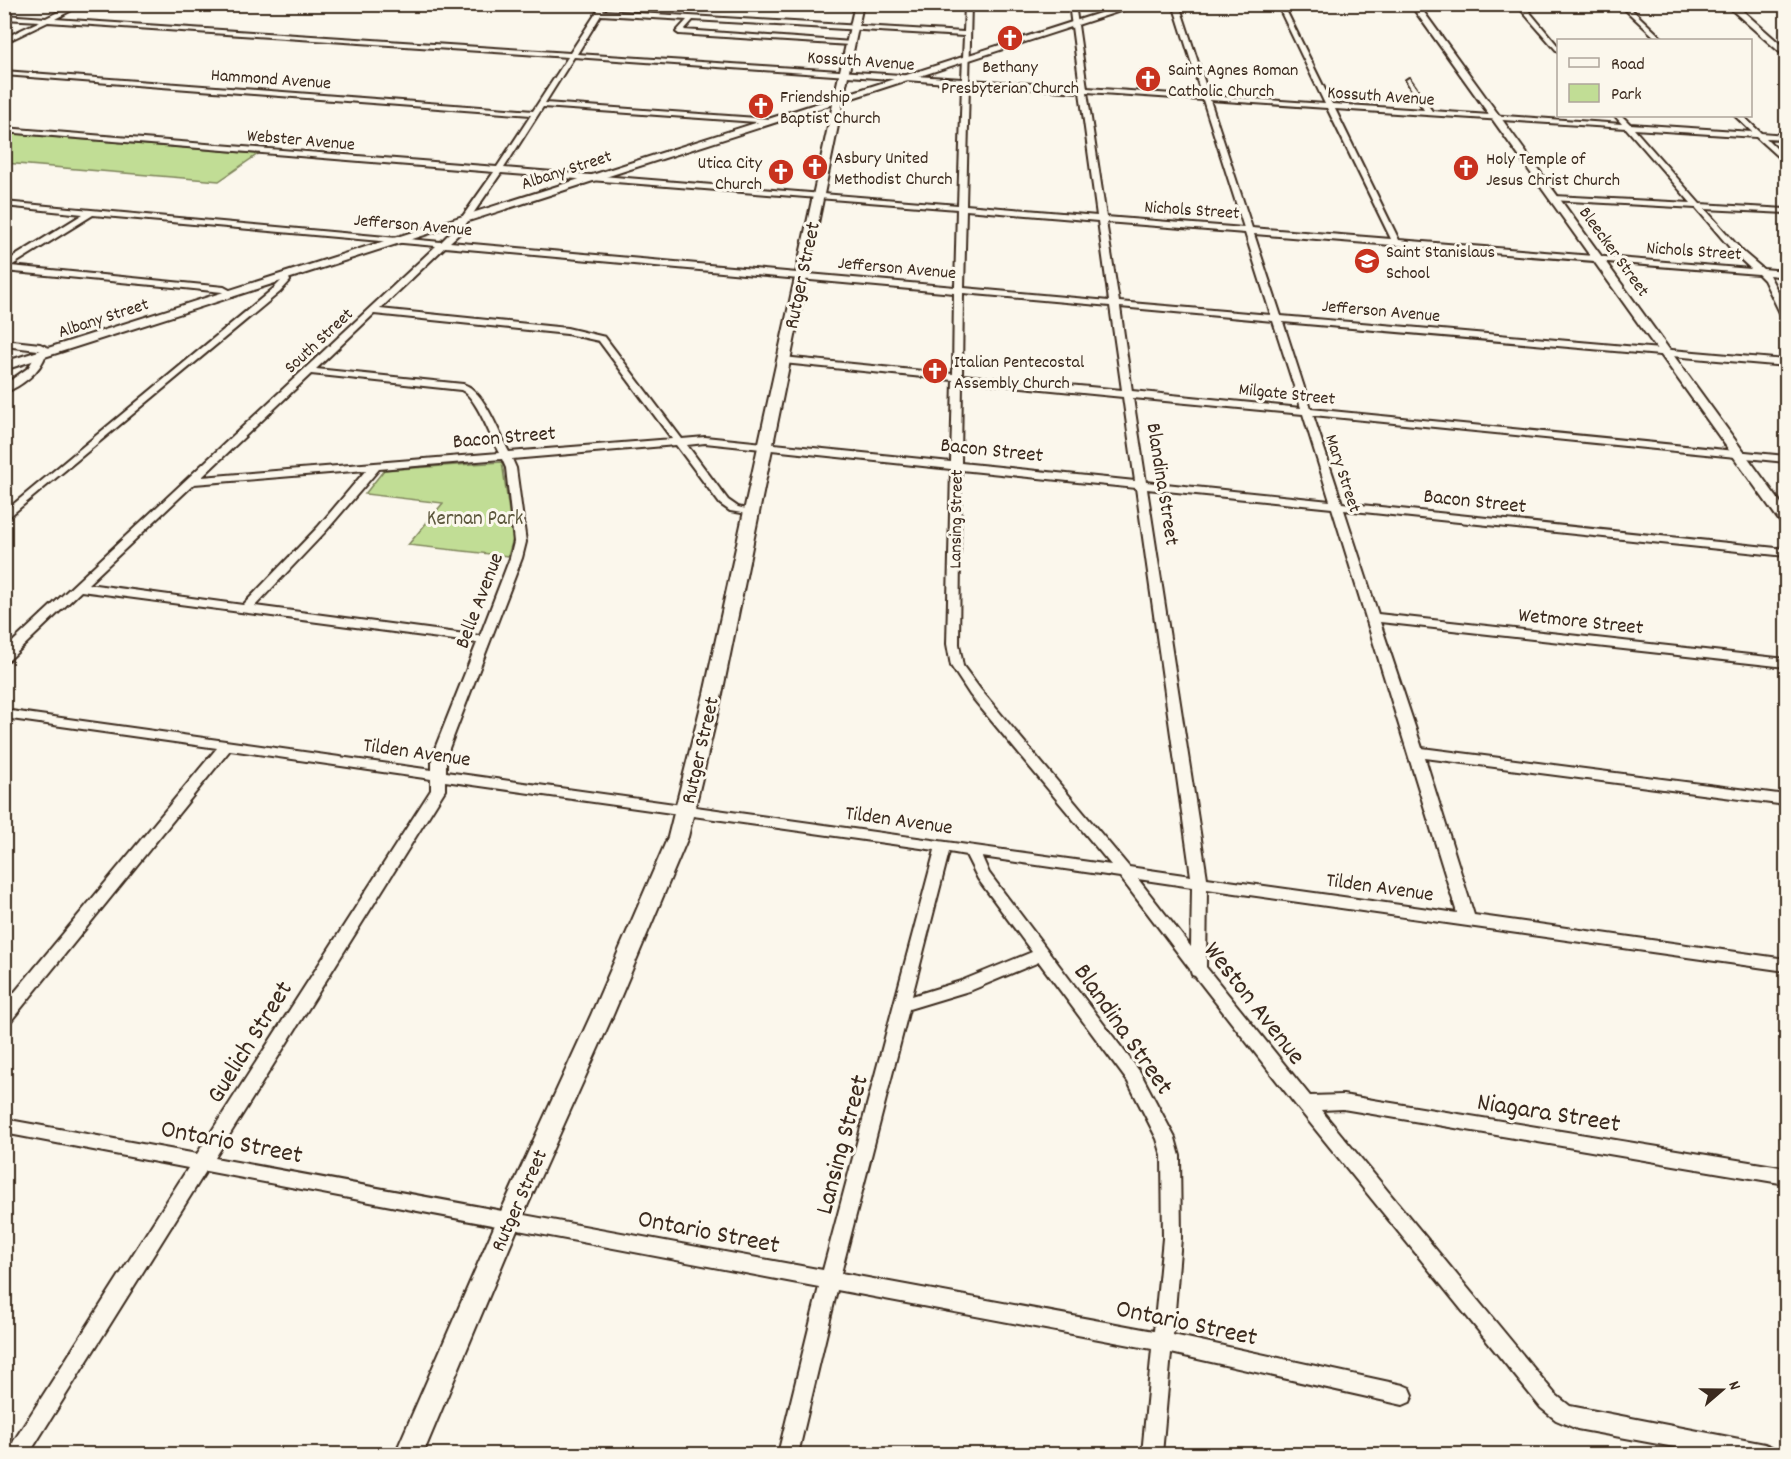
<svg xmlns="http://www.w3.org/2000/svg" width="1791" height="1459" font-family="Dekko,sans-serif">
	<rect width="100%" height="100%" fill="#fbf7ec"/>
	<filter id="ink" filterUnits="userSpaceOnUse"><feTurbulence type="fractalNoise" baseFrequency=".0167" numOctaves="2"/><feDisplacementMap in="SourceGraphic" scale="12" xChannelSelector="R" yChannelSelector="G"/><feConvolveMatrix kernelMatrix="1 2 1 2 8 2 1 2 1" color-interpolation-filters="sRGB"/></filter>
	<g filter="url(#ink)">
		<g fill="#c1dd95" stroke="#7e845a" stroke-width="1.5">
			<path d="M5 133 258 154 219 181 5 163Z"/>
			<path d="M502 462 513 539 508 556 408 545 443 503 365 494 384 470Z"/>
		</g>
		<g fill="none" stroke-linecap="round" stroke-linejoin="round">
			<g stroke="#3b2a1e" stroke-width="4">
				<g id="minor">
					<path d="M74 4H83L55 19 570 53 602 4H608L603 11 964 32 965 4H971L969 80 1080 87 1069 4H1075L1087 88 1202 96 1173 4H1179L1209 96 1325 104 1277 4H1283L1332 104 1424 110 1406 80 1409 78 1432 111 1622 124 1615 116H1622L1630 124 1752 132 1735 116H1743L1761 133 1786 135V139L1766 138 1786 158V164L1756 137 1634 129 1700 204 1786 209V213L1705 209 1743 252 1763 269 1786 271V277L1769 275 1786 307V318L1781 315 1764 280 1758 274 1254 234 1281 316 1786 360V366L1283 322 1311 409 1786 456V462L1313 415 1342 503 1786 549V556L1344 510 1378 614 1786 659V667L1380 622 1422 748 1786 795V805L1425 758 1474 915 1786 959V971L1207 889 1206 967 1310 1096 1343 1095 1786 1168V1184L1343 1109 1321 1110 1555 1394 1570 1406 1765 1444 1772 1447 1775 1454H1712L1577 1429 1556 1420 1541 1408 1298 1108 1195 976 1192 975 1190 969 1120 877 982 857 989 873 1140 1072 1175 1138 1180 1156 1181 1238 1173 1335 1403 1385 1410 1388 1413 1395 1410 1402 1403 1405 1171 1353 1162 1454H1142L1152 1349 837 1290 798 1454H778L819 1287 206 1171 29 1454H7L10 1447 188 1168 4 1133V1119L197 1154 431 790V779L230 750 10 1022 4 1023V1005L217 748 4 718V710L432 770V756L477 643 81 591 9 660 4 661V650L436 246 93 215 11 266 224 287 237 294 232 297 222 292 184 288 4 271V263L83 214 4 206V202L441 242 453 230 494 172 4 132V128L497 167 531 115 4 75V71L533 111 568 57 48 22 4 43V38L40 21 4 19V15L46 18ZM601 15 687 20 676 32 679 34 850 45 852 42 684 30 693 20 964 36 962 79 577 54ZM574 57 962 84 958 205 504 168 543 107 771 123 775 121 771 119 545 103ZM969 84 1080 92 1097 216 966 205ZM1087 92 1203 100 1244 228 1106 217ZM1210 100 1327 108 1391 239 1252 228ZM1335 109 1626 128 1691 203 1554 196H1551V200L1696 208 1737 256 1751 269 1399 240ZM501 173 957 209 955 287 450 242 459 234ZM966 210 1098 221 1109 301 964 288ZM1106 222 1245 233 1271 315 1119 302ZM445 247 954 293 953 374 783 357 778 360 783 363 953 380 951 462 705 437 682 439 605 337 567 328 380 309ZM963 293 1110 306 1122 390 962 375ZM1120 307 1273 321 1301 408 1132 391ZM374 314 567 334 599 341 672 439 509 452C499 433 484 390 463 384L316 369ZM311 374 461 390C476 396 491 438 499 453L202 477ZM962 381 1123 397 1135 481 961 463ZM1133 398 1303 414 1330 501 1146 482ZM705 443 951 469 947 644 951 666 970 695 1111 865 446 772V756L522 558 526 542 516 468 512 459 676 445 720 504 730 511 754 515V511L738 507 728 500 687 445ZM502 459 506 468 514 542 510 558 480 636 255 606 326 531 379 469ZM366 470 318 527 243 605 88 584 194 484ZM961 470 1136 488 1191 876 1129 867 980 689 963 666 959 644ZM1147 489 1332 508 1457 913 1207 878ZM445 781 935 850 823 1270 215 1158 445 790ZM949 852 966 855 978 879 1032 952 961 981 912 996ZM1138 879 1192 887 1191 947ZM1039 962 1128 1082 1157 1139 1162 1156 1163 1238 1154 1331 841 1273 909 1009 972 990Z"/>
					<path d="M1516 4H1523L1558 46V51L1556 50Z"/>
					<path d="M1619 4H1626L1664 40H1658Z"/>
					<path d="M282 275H288L290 281 280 292 4 521V512L274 288 281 281Z"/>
					<path d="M4 340 40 344 56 351 51 354 38 350 4 346Z"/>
					<path d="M41 351 46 354C40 372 22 386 4 393V385L28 368 38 352Z"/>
				</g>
			</g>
			<g stroke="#3b2a1e" stroke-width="4">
				<g id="tertiary">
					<path d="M855 4H863L844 95 1128 4H1142L843 101 722 694 688 837 613 1015 521 1220 423 1454H395L497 1220 591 1015 668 837 704 694 833 104 4 370V362L834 98Z"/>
					<path d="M1410 4H1418L1786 510V524L1781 523Z"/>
				</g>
			</g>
			<g stroke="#3b2a1e" stroke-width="4">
				<path id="secondary" d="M1725 4H1735L1786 49V56L1783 55Z"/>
			</g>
			<use href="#minor" fill="#fbf7ec" fill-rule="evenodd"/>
			<use href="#tertiary" fill="#fbf7ec" fill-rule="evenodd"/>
			<use href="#secondary" fill="#fbf7ec" fill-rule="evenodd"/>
		</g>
	</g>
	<defs>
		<g id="church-disc" transform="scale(1.35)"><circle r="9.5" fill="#c8321e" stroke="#fbf7ec"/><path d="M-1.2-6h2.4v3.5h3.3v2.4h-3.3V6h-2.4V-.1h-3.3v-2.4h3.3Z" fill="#fff"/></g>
		<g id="school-disc" transform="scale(1.35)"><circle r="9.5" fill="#c8321e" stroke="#fbf7ec"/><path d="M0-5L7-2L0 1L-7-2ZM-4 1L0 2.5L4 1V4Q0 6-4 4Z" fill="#fff"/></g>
	</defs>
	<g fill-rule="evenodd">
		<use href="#church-disc" x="1010" y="38"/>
		<use href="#church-disc" x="1148" y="79"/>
		<use href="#church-disc" x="761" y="106"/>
		<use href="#church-disc" x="815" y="167"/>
		<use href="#church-disc" x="1466" y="168"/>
		<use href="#church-disc" x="781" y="172"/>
		<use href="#school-disc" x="1367" y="261"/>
		<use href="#church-disc" x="935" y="371"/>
	</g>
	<g text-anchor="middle" stroke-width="6" stroke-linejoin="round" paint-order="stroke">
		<g font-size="18" fill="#3b2a1e" stroke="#fbf7ec">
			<text transform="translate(861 60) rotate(4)" y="6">Kossuth Avenue</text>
			<text transform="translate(271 78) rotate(4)" y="6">Hammond Avenue</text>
			<text transform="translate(1381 95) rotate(4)" y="6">Kossuth Avenue</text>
			<text transform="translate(301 139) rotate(5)" y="6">Webster Avenue</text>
			<text transform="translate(566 169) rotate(-18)" y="6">Albany Street</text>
			<text transform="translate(1192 209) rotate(4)" y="6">Nichols Street</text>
			<text transform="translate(413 224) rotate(5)" y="6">Jefferson Avenue</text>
			<text transform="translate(1694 250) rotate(4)" y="6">Nichols Street</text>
			<text transform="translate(1615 251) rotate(54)" y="6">Bleecker Street</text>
			<text transform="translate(897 267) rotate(5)" y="6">Jefferson Avenue</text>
			<text transform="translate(1381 310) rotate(5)" y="6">Jefferson Avenue</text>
			<text transform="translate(103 317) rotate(-18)" y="6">Albany Street</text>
			<text transform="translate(318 340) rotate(-43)" y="6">South Street</text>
			<text transform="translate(1287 393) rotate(6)" y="6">Milgate Street</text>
			<text transform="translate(1344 473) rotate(72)" y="6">Mary Street</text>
			<text transform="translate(955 519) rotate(-89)" y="6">Lansing Street</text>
		</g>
		<g font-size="18" fill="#3b2a1e" stroke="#fbf7ec" text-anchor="start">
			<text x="1010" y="72" text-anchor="middle">Bethany<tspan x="1010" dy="21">Presbyterian Church</tspan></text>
			<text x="1168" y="75">Saint Agnes Roman<tspan x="1168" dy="21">Catholic Church</tspan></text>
			<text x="780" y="102">Friendship<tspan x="780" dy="21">Baptist Church</tspan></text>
			<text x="834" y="163">Asbury United<tspan x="834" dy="21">Methodist Church</tspan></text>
			<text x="1486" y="164">Holy Temple of<tspan x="1486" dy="21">Jesus Christ Church</tspan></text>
			<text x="762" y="168" text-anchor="end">Utica City<tspan x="762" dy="21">Church</tspan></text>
			<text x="1386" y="257">Saint Stanislaus<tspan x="1386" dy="21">School</tspan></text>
			<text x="954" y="367">Italian Pentecostal<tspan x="954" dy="21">Assembly Church</tspan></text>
		</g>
		<g font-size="21" fill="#3b2a1e" stroke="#fbf7ec">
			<text transform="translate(801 275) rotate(-78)" y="7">Rutger Street</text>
			<text transform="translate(504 436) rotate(-5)" y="7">Bacon Street</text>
			<text transform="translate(992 449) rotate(6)" y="7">Bacon Street</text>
			<text transform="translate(1164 484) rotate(81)" y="7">Blandina Street</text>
			<text transform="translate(1475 500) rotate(6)" y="7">Bacon Street</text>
			<text transform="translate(478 600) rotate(-69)" y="7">Belle Avenue</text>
			<text transform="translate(1581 620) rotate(6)" y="7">Wetmore Street</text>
			<text transform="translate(699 750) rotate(-77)" y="7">Rutger Street</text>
			<text transform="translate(417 751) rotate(8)" y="7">Tilden Avenue</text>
			<text transform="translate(899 819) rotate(8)" y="7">Tilden Avenue</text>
			<text transform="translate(1380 886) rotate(8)" y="7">Tilden Avenue</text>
			<text transform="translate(518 1200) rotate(-66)" y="7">Rutger Street</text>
		</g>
		<g font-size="21" fill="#5c573c" stroke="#fbf7ec">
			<text x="475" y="524">Kernan Park</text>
		</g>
		<g font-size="26" fill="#3b2a1e" stroke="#fbf7ec">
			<text transform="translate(1256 1002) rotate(52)" y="9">Weston Avenue</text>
			<text transform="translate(1125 1028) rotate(55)" y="9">Blandina Street</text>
			<text transform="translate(248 1041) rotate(-58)" y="9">Guelich Street</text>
			<text transform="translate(1549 1111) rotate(9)" y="9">Niagara Street</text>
			<text transform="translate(232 1140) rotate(11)" y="9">Ontario Street</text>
			<text transform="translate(840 1144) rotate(-75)" y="9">Lansing Street</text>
			<text transform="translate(709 1230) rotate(11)" y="9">Ontario Street</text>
			<text transform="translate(1187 1321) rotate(12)" y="9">Ontario Street</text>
		</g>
	</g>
	<rect width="1791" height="1459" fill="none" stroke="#fbf7ec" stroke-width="24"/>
	<rect x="12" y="12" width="1767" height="1435" fill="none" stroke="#3b2a1e" stroke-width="2" filter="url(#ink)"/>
	<rect x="1557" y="39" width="195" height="78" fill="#fbf7ec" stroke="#aea59a" stroke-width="1.5"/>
	<rect x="1569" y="58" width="30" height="9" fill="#fbf7ec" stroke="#aea59a" stroke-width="1.5"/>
	<text x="1611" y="69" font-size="18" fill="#3b2a1e">Road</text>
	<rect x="1569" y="84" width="30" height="18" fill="#c1dd95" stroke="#aea59a" stroke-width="1.5"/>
	<text x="1611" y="99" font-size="18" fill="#3b2a1e">Park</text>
	<g transform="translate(1722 1390) rotate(70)" stroke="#fbf7ec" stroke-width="4.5" paint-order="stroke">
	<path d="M0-4.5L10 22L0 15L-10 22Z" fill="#3b2a1e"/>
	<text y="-9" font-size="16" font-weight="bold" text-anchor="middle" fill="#3b2a1e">N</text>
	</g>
</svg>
